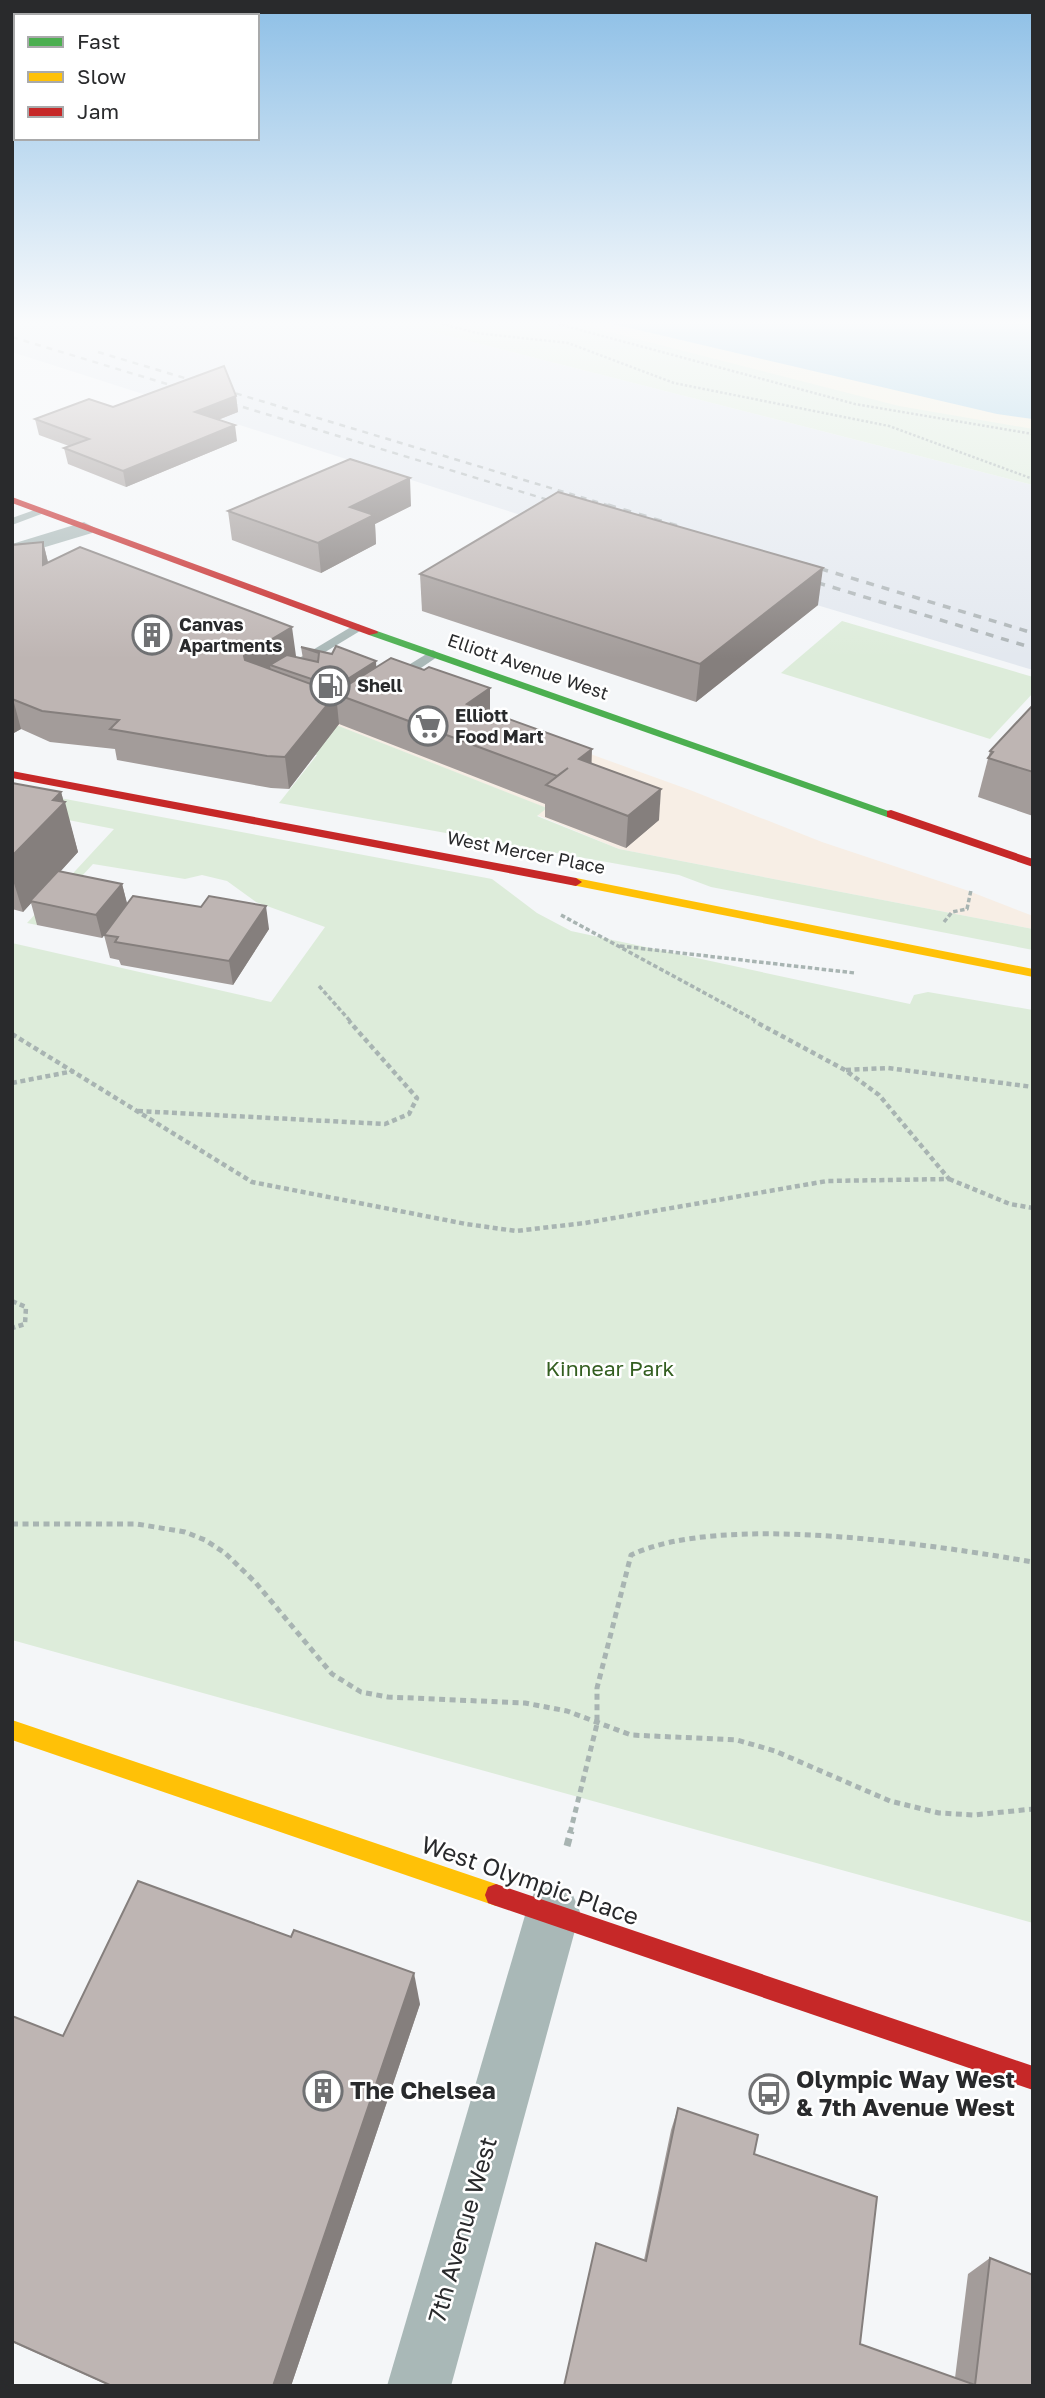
<svg xmlns="http://www.w3.org/2000/svg" width="1045" height="2398" font-family="'Golos Text',sans-serif">
	<rect width="100%" height="100%" fill="#f4f6f8"/>
	<path fill="#f7eee5" d="M308 652 690 790 822 842 966 890 1033 916V929L619 849 537 815 546 808 288 706 240 693Z"/>
	<path fill="#e3e8ef" d="M12 324H402L1033 485V670L558 527 12 352Z"/>
	<g fill="#ddecda">
		<path d="M402 324H613L1033 419V485Z"/>
		<path d="M842 621 1033 677V693L990 739 781 673Z"/>
		<path d="M12 636 288 706 547 808 537 816 619 849 1033 929V950L711 887 679 875 279 803 317 755 154 726Z"/>
		<path d="M12 789 492 879 537 913 571 931 910 1004 914 995 928 992 1033 1010V1923L12 1640V943L271 1002 325 927 256 902 227 881 202 875 185 879 93 864 37 925 27 923 114 829 12 809Z"/>
	</g>
	<path fill="#f5f0dc" d="M578 324H649L1033 410V429L899 406Z"/>
	<path fill="#a5d0e4" d="M613 324H1033V419L997 414Z"/>
	<g fill="none" stroke-linecap="round" stroke-linejoin="round">
		<g stroke="#a8b4b2" stroke-width="2.5" stroke-dasharray="2.5 2" stroke-linecap="butt">
			<path d="M442 324 477 333 568 343 674 383 889 426 1033 479"/>
			<path d="M558 324 855 404 1033 434"/>
		</g>
		<g stroke="#a8b4b2" stroke-width="3.5" stroke-dasharray="4.5 2.5" stroke-linecap="butt">
			<path d="M561 915 758 1022"/>
			<path d="M944 922 952 912 967 909 971 890"/>
			<path d="M620 946 855 973"/>
			<path d="M319 986 351 1022"/>
		</g>
		<g stroke="#a8b4b2" stroke-width="4.5" stroke-dasharray="5 3.5" stroke-linecap="butt">
			<path d="M12 1034 252 1182 466 1224 516 1231 585 1223 827 1181 949 1179 879 1095 845 1070 754 1021"/>
			<path d="M846 1070 888 1068 1033 1087"/>
			<path d="M12 1083 74 1071"/>
			<path d="M138 1111 385 1124 409 1114 417 1098 349 1021"/>
			<path d="M949 1179 1010 1204 1033 1208"/>
			<path d="M12 1301 26 1307 25 1324 12 1328"/>
		</g>
		<g stroke="#a8b4b2" stroke-width="5" stroke-dasharray="6 4.5" stroke-linecap="butt">
			<path d="M12 1524H137L185 1532 205 1540 225 1553 256 1583 332 1674 361 1692 388 1697 525 1703 567 1711 631 1735 737 1740 775 1751 890 1801 939 1813 974 1815 1033 1809"/>
			<path d="M570 1833 597 1724V1688L631 1555C721 1512 934 1545 1033 1562"/>
		</g>
		<path stroke="#a8b4b2" stroke-width="7" stroke-dasharray="8 5" stroke-linecap="butt" d="M567 1846 571 1831"/>
		<g fill="#a9b8b7" fill-rule="evenodd">
			<path d="M40 508 45 511 44 513 12 525V518Z"/>
			<path d="M356 624 360 625V631L302 666 291 663Z"/>
			<path d="M433 650 439 654 437 657 399 683H389V677Z"/>
		</g>
		<g fill="#a9b8b7" fill-rule="evenodd">
			<path d="M84 522 95 528 92 533 12 557V544Z"/>
			<path d="M553 1885 572 1893 580 1912 451 2386H387L526 1912 534 1893Z"/>
		</g>
		<path fill="#4caf50" fill-rule="evenodd" d="M369 631H377L897 814 895 817H887L369 635Z"/>
		<g fill="#ffc107" fill-rule="evenodd">
			<path d="M576 878 1033 969V977L572 885V879Z"/>
			<path d="M12 1720 496 1884 504 1887 507 1895 504 1903 496 1906 12 1740Z"/>
		</g>
		<g fill="#c62828" fill-rule="evenodd">
			<path d="M12 497 377 631 378 633 369 635 12 503Z"/>
			<path d="M12 771 576 878 582 882 576 886 12 778Z"/>
			<path d="M891 810 1033 859V867L887 817V811Z"/>
			<path d="M496 1884 1033 2066V2090L496 1906 488 1903 485 1895 488 1887Z"/>
		</g>
		<g stroke="#aeb5b7" stroke-width="2.5" stroke-dasharray="6 6" stroke-linecap="butt">
			<path d="M12 337 190 391"/>
			<path d="M98 352 614 507"/>
			<path d="M220 400 565 505"/>
		</g>
		<g stroke="#aeb5b7" stroke-width="3.5" stroke-dasharray="8 8" stroke-linecap="butt">
			<path d="M608 505 681 527"/>
			<path d="M805 564 1033 633"/>
			<path d="M802 578 1033 648"/>
		</g>
	</g>
	<g fill="#a39c9a">
		<path d="M236 396 238 412 218 420 237 441 126 487 68 464 64 448 69 446 39 435 35 419 113 407Z"/>
		<path d="M411 506 375 524 376 544 321 573 232 540 228 511Z"/>
		<path d="M43 542 48 562 296 656 295 657 303 659 301 647 332 654 376 661V667L490 712 592 764 659 820 626 848 545 817V804L339 724 289 789 271 788 117 760 115 749 50 742 21 729 12 734V545Z"/>
		<path d="M420 574 818 605 696 702 422 611Z"/>
		<path d="M1033 705V816L978 797 990 751Z"/>
		<path d="M12 783 61 792 78 852 60 872 122 884 127 904 269 929 233 985 121 965 119 960 110 958 104 935 102 938 37 925 31 903 23 912 12 909Z"/>
		<path d="M420 2004 291 2386H110L12 2342V2016L63 2036Z"/>
		<path d="M678 2108 754 2154 860 2344 955 2378 968 2274 990 2258 1033 2386H564L644 2260 671 2130Z"/>
	</g>
	<g fill="#857f7d">
		<path d="M236 396 238 412 197 428 195 412Z"/>
		<path d="M235 425 237 441 126 487 123 471Z"/>
		<path d="M410 478 411 506 375 524 376 544 321 573 318 543 350 507Z"/>
		<path d="M43 542 50 571 43 565Z"/>
		<path d="M823 568 818 605 696 702 700 664Z"/>
		<path d="M292 627 296 656 278 667 270 665 271 672 249 686 244 656Z"/>
		<path d="M376 661 377 682 336 694 335 687Z"/>
		<path d="M490 688V719L467 704Z"/>
		<path d="M336 694 339 724 289 789 285 757Z"/>
		<path d="M12 699H13L21 729 12 734Z"/>
		<path d="M592 749 591 780 579 759Z"/>
		<path d="M661 789 659 820 626 848 628 816Z"/>
		<path d="M61 792 64 803 65 802 78 852 23 912 12 877V856L53 800Z"/>
		<path d="M122 884 128 907 102 938 96 915Z"/>
		<path d="M266 906 269 929 233 985 229 961Z"/>
		<path d="M414 1973 420 2004 291 2386H273Z"/>
	</g>
	<g fill="#beb5b3" stroke="#857f7d" stroke-width="2">
		<path d="M224 366 236 396 195 412 235 425 123 471 64 448 89 439 35 419 89 399 113 407Z"/>
		<path d="M350 459 410 478 350 507 374 515 318 543 228 511Z"/>
		<path d="M558 492 823 568 700 664 420 574Z"/>
		<path d="M43 542V565L80 547 292 627 244 656 245 660 335 693 391 658 424 670 429 667 490 688 467 704 592 749 579 759 661 789 628 816 546 785 568 768 557 776 336 694 285 757 267 756 110 729 119 720 42 711 12 699V545Z"/>
		<path d="M336 646 376 661 335 687 270 665 287 655 318 662 319 653 301 647 332 654Z"/>
		<path d="M1033 705V772L988 758 993 752 990 751Z"/>
		<path d="M12 783 61 792 53 800 65 802 12 856Z"/>
		<path d="M58 871 122 884 96 915 30 901Z"/>
		<path d="M133 896 201 907 209 896 266 906 229 961 115 942 118 937 104 935Z"/>
		<path d="M138 1881 291 1937 294 1930 414 1973 273 2386H112L12 2341V2016L63 2036Z"/>
		<path d="M678 2108 758 2135 754 2154 877 2197 860 2344 975 2385 990 2258 1033 2275V2386H564L596 2243 646 2261Z"/>
	</g>
	<linearGradient id="sky" x2="0" y2="1"><stop stop-color="#8dbfe6"/><stop offset="0.49" stop-color="#fafbfc"/><stop offset="1" stop-color="#fafbfc" stop-opacity="0"/></linearGradient>
	<rect width="1045" height="659" fill="url(#sky)"/>
	<defs>
		<g id="building-ring" transform="scale(2.0125)"><circle r="9.5" fill="#fff" stroke="#707173" stroke-width="1.5"/><path d="M-4-6H4V6H1V3H-1V6H-4ZM-2.5-4.3h1.7v1.8h-1.7ZM.8-4.3h1.7v1.8H.8ZM-2.5-1h1.7V.8h-1.7ZM.8-1h1.7V.8H.8Z" fill="#707173"/></g>
		<g id="fuel-ring" transform="scale(2.0125)"><circle r="9.5" fill="#fff" stroke="#707173" stroke-width="1.5"/><path d="M-5.5-6h7V0h2V4h1.3V-2.5L3-4.5l.8-.8L6-3V5H2.5V1h-1V6h-7ZM-4.2-4.7v3.2H.2V-4.7Z" fill="#707173"/></g>
		<g id="supermarket-ring" transform="scale(2.0125)"><circle r="9.5" fill="#fff" stroke="#707173" stroke-width="1.5"/><path d="M-6-5.5h2.5l.6 2H6L4.5 2H-2.5L-4.4-4H-6ZM-1.5 3.2a1.3 1.3 0 1 0 .1 0ZM3 3.2a1.3 1.3 0 1 0 .1 0Z" fill="#707173"/></g>
		<g id="bus-ring" transform="scale(2.0125)"><circle r="9.5" fill="#fff" stroke="#707173" stroke-width="1.5"/><path d="M-5-6H5V4H4V6H2V4H-2V6H-4V4H-5ZM-3.5-4V0h7V-4ZM-3.5 1.2v1.5H-2V1.2ZM2 1.2v1.5H3.5V1.2Z" fill="#707173"/></g>
	</defs>
	<g fill-rule="evenodd">
		<use href="#building-ring" x="152" y="635"/>
		<use href="#fuel-ring" x="330" y="686"/>
		<use href="#supermarket-ring" x="428" y="726"/>
		<use href="#building-ring" x="323" y="2091"/>
		<use href="#bus-ring" x="769" y="2094"/>
	</g>
	<g text-anchor="middle" stroke-width="5" stroke-linejoin="round" paint-order="stroke">
		<g font-size="18" font-weight="bold" fill="#292a2c" stroke="#fff" text-anchor="start">
			<text x="179" y="631">Canvas<tspan x="179" dy="21">Apartments</tspan></text>
			<text x="357" y="692">Shell</text>
			<text x="455" y="722">Elliott<tspan x="455" dy="21">Food Mart</tspan></text>
		</g>
		<g font-size="18" fill="#292a2c" stroke="#fff">
			<text transform="translate(528 667) rotate(19)" y="6">Elliott Avenue West</text>
			<text transform="translate(526 853) rotate(11)" y="6">West Mercer Place</text>
		</g>
		<g font-size="21" fill="#335e20" stroke="#fff">
			<text x="610" y="1376">Kinnear Park</text>
		</g>
		<g font-size="24" fill="#292a2c" stroke="#fff">
			<text transform="translate(530 1881) rotate(19)" y="8">West Olympic Place</text>
			<text transform="translate(463 2230) rotate(-74)" y="8">7th Avenue West</text>
		</g>
		<g font-size="24" font-weight="bold" fill="#292a2c" stroke="#fff" text-anchor="start">
			<text x="796" y="2088">Olympic Way West<tspan x="796" dy="28">&amp; 7th Avenue West</tspan></text>
			<text x="350" y="2099">The Chelsea</text>
		</g>
	</g>
	<rect width="1045" height="2398" fill="none" stroke="#292a2c" stroke-width="28"/>
	<rect x="14" y="14" width="245" height="126" fill="#ffffff" stroke="#a9aaab" stroke-width="2"/>
	<rect x="28" y="37" width="35" height="10" fill="#4caf50" stroke="#a9aaab" stroke-width="2"/>
	<text x="77" y="49" font-size="21" fill="#292a2c">Fast</text>
	<rect x="28" y="72" width="35" height="10" fill="#ffc107" stroke="#a9aaab" stroke-width="2"/>
	<text x="77" y="84" font-size="21" fill="#292a2c">Slow</text>
	<rect x="28" y="107" width="35" height="10" fill="#c62828" stroke="#a9aaab" stroke-width="2"/>
	<text x="77" y="119" font-size="21" fill="#292a2c">Jam</text>
</svg>
